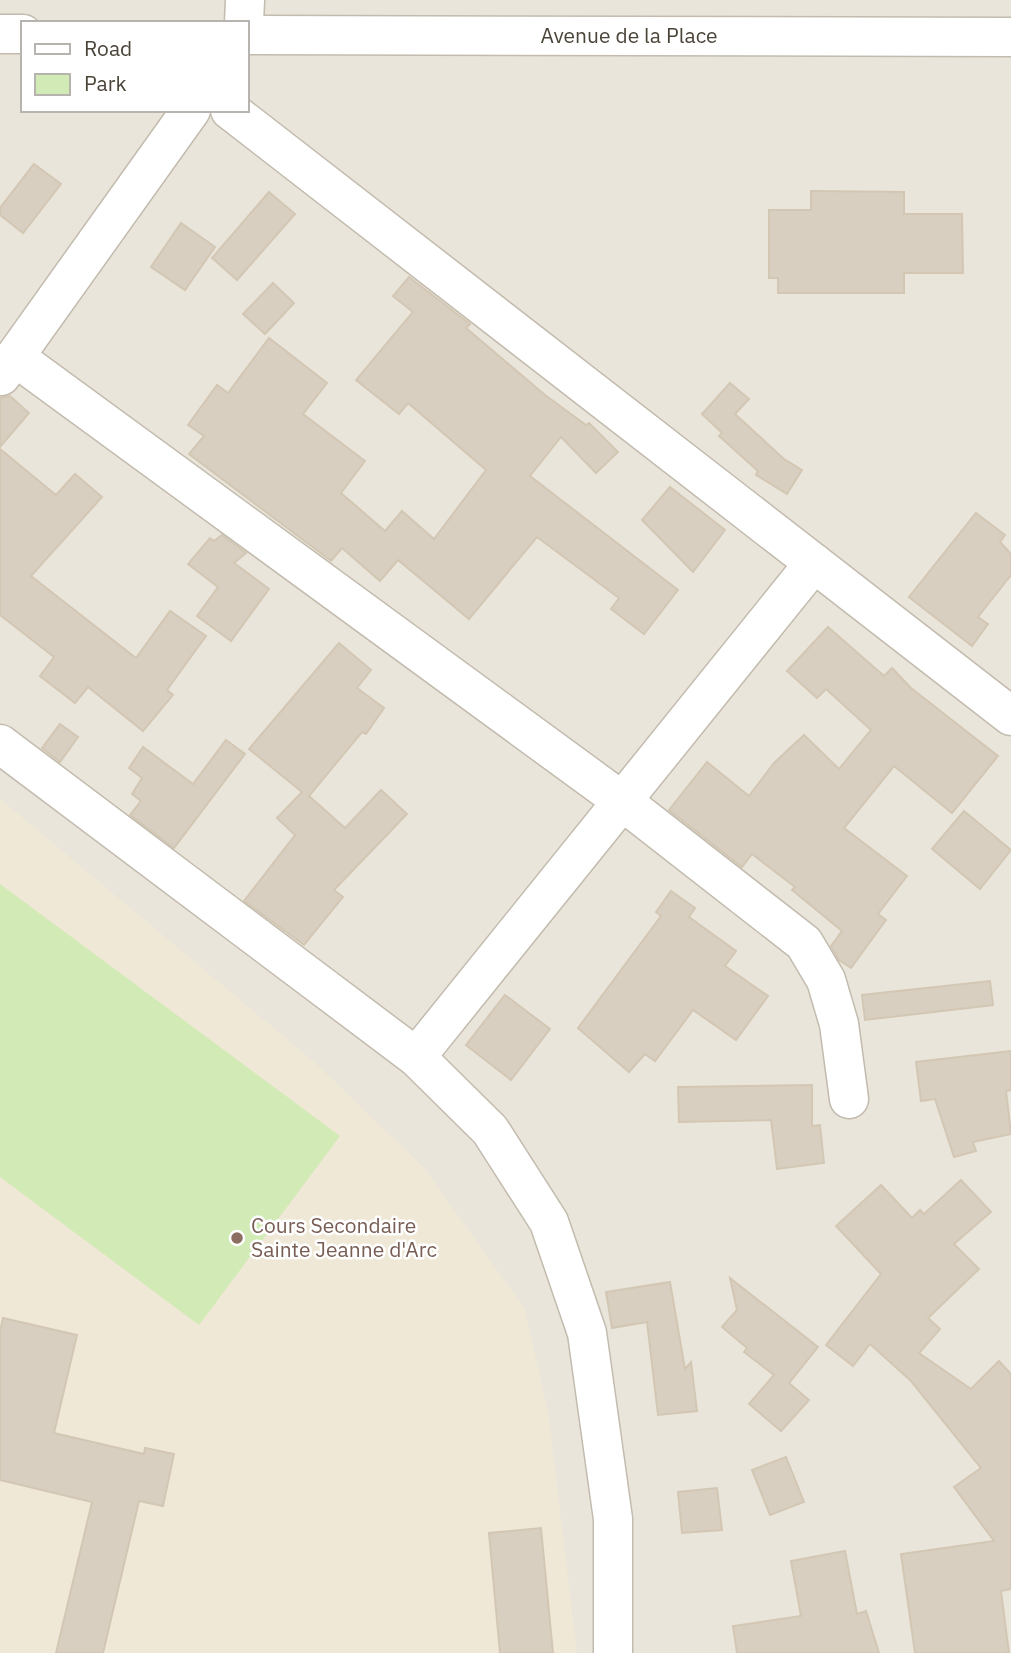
<svg xmlns="http://www.w3.org/2000/svg" width="1011" height="1653" font-family="'IBM Plex Sans',sans-serif">
	<rect width="100%" height="100%" fill="#f6f3ec"/>
	<path fill="#eae5da" fill-rule="evenodd" d="M0 0H1011V1653H0ZM23 23H247V110H23Z"/>
	<path fill="#efe8d6" d="M0 799 313 1061 424 1168 524 1308 548 1411 577 1653H0Z"/>
	<path fill="#d2eab5" d="M0 884 340 1136 199 1325 0 1177Z"/>
	<g fill="#d8cfc1" stroke="#d3c7b4" stroke-width="2">
		<path d="M34 164 61 184 23 233 0 215V208Z"/>
		<path d="M811 191 904 192V214H962L963 273H904V293H778V278H769V210H811Z"/>
		<path d="M269 192 295 214 237 280 212 258Z"/>
		<path d="M181 223 215 247 185 290 151 267Z"/>
		<path d="M409 277 470 324 466 328 545 395 586 425 589 423 618 452 596 473 561 437 530 476 678 590 644 634 611 609 619 598 537 537 469 619 398 560 380 581 342 548 331 561 189 454 204 436 188 425 217 385 228 393 269 338 327 383 303 414 365 461 341 493 385 531 402 511 434 539 486 470 408 403 399 414 356 380 413 312 393 296Z"/>
		<path d="M273 283 294 303 265 334 243 314Z"/>
		<path d="M730 383 749 399 735 414 784 459 802 470 787 494 756 475 758 471 719 436 722 433 702 414Z"/>
		<path d="M10 396 29 413 0 447V398Z"/>
		<path d="M0 449 56 495 75 474 102 497 31 576 136 658 170 611 206 636 167 690 173 695 143 731 88 687 75 703 40 676 54 657 0 615Z"/>
		<path d="M670 487 725 530 693 572 642 520Z"/>
		<path d="M976 513 1005 535 1000 542 1011 554V575L978 617 988 624 972 646 909 597Z"/>
		<path d="M222 535 246 553 234 563 269 589 231 641 197 616 218 587 188 564 210 538 214 541Z"/>
		<path d="M828 627 884 676 892 668 911 688 998 756 952 813 894 766 844 828 907 876 878 914 886 920 851 968 839 960 831 946 842 931 792 890 795 887 752 854 742 867 669 810 707 762 749 796 774 763 804 735 839 769 871 730 826 689 817 698 787 671Z"/>
		<path d="M339 643 371 670 357 688 384 708 366 734 362 732 309 796 345 828 381 790 407 814 334 890 343 897 304 945 244 901 295 835 277 818 302 792 249 749Z"/>
		<path d="M60 724 78 737 60 762 42 748Z"/>
		<path d="M226 740 245 754 174 848 130 815 141 801 132 794 142 778 129 768 143 747 193 784Z"/>
		<path d="M964 811 1011 850 980 889 932 849Z"/>
		<path d="M671 891 695 908 689 917 736 951 725 966 768 996 736 1040 693 1010 655 1061 645 1054 629 1072 578 1028 661 916 656 912Z"/>
		<path d="M990 981 993 1005 865 1020 862 995Z"/>
		<path d="M505 995 550 1029 511 1080 466 1045Z"/>
		<path d="M1011 1051V1090L1006 1091 1011 1134 973 1142 976 1151 954 1157 935 1099 921 1101 916 1062Z"/>
		<path d="M812 1085V1126L820 1125 824 1163 777 1169 771 1120 679 1122 678 1087Z"/>
		<path d="M961 1180 991 1212 954 1244 979 1269 928 1318 940 1329 919 1353 971 1389 999 1361 1011 1374V1589L1001 1591 1009 1653H915L901 1554 994 1541 954 1487 981 1468 911 1381 870 1344 853 1366 826 1345 881 1274 836 1226 881 1185 912 1218 920 1210 924 1214Z"/>
		<path d="M730 1278 818 1347 789 1383 809 1400 781 1431 749 1404 774 1375 744 1352 747 1348 722 1327 737 1310Z"/>
		<path d="M670 1282 685 1369 691 1362 697 1411 658 1415 647 1322 612 1328 606 1292Z"/>
		<path d="M3 1318 77 1335 54 1433 144 1454 145 1448 174 1454 163 1506 139 1501 103 1653H56L92 1502 0 1480V1331Z"/>
		<path d="M786 1457 804 1502 770 1515 752 1470Z"/>
		<path d="M717 1488 722 1530 682 1533 678 1492Z"/>
		<path d="M541 1528 553 1653H500L489 1533Z"/>
		<path d="M845 1551 857 1614 866 1611 879 1653H737L733 1626 801 1616 791 1561Z"/>
	</g>
	<g fill="none" stroke-linecap="round" stroke-linejoin="round">
		<g stroke="#c2bbae" stroke-width="41">
			<g id="minor">
				<path d="M244 23 245 0"/>
				<path d="M0 34H23"/>
				<path d="M247 35 1011 37"/>
				<path d="M230 110 1011 716"/>
				<path d="M15 357 622 801 804 943 826 980 839 1024 849 1099"/>
				<path d="M1 376 191 110"/>
				<path d="M0 744 416 1057 490 1130 549 1222 587 1333 613 1519V1653"/>
				<path d="M416 1057 814 563"/>
			</g>
		</g>
		<use href="#minor" stroke="#fff" stroke-width="38"/>
	</g>
	<circle fill="#8d6e63" stroke="#fff" stroke-width="2.5" cx="237" cy="1238" r="7"/>
	<g text-anchor="middle" stroke-width="5" stroke-linejoin="round" paint-order="stroke">
		<g font-size="21" fill="#4b4439" stroke="#fff">
			<text x="629" y="43">Avenue de la Place</text>
		</g>
		<g font-size="21" fill="#785e54" stroke="#fff" text-anchor="start">
			<text x="251" y="1233">Cours Secondaire<tspan x="251" dy="24">Sainte Jeanne d'Arc</tspan></text>
		</g>
	</g>
	<rect x="21" y="21" width="228" height="91" fill="#ffffff" stroke="#b7b4b0" stroke-width="2"/>
	<rect x="35" y="44" width="35" height="10" fill="#ffffff" stroke="#b7b4b0" stroke-width="2"/>
	<text x="84" y="56" font-size="21" fill="#4b4439">Road</text>
	<rect x="35" y="74" width="35" height="21" fill="#d2eab5" stroke="#b7b4b0" stroke-width="2"/>
	<text x="84" y="91" font-size="21" fill="#4b4439">Park</text>
</svg>
